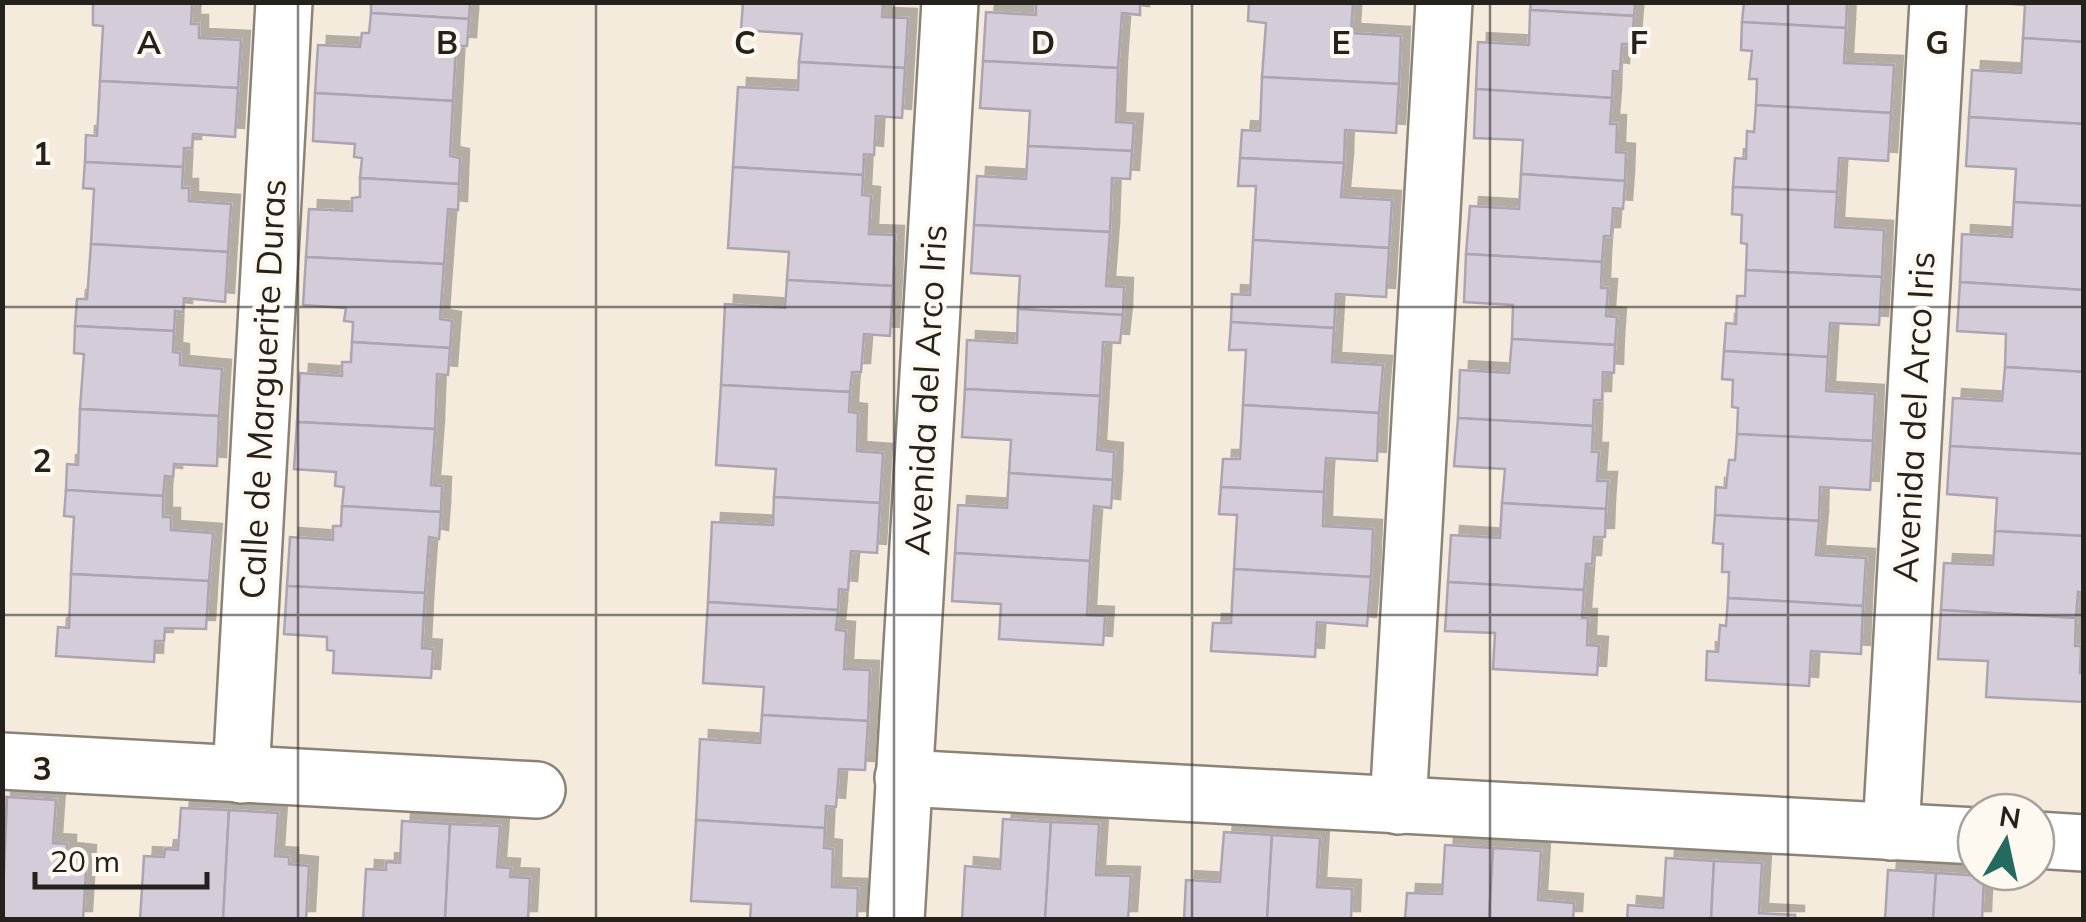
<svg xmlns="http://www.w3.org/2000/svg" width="2086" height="922" font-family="Mulish,sans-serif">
	<defs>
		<filter id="shadow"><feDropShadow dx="9" dy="-9" stdDeviation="0" flood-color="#0004"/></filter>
	</defs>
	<rect width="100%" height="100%" fill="#f4ebdd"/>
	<g fill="#d5ccda" stroke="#aca4b1" stroke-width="2.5" filter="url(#shadow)">
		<path d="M93 2 192 3 191 24H199V38L241 40 238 88 100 81 103 26 93 25Z"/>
		<path d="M371 2H470L469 19 371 13Z"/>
		<path d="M743 2H883L882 17 908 18 905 68 799 62 802 34 741 30Z"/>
		<path d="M1036 2H1140V15L1122 13 1118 68 983 61 986 12 1036 15Z"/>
		<path d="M1249 2H1353L1351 33 1401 36 1399 84 1262 77 1266 23 1248 21Z"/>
		<path d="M1531 2H1635L1634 16 1530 10Z"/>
		<path d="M1744 2H1847L1846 28 1742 22Z"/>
		<path d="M1990 2H2084V42L2023 38 2025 5Z"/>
		<path d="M1530 10 1634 16 1632 44H1622L1620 72 1613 71 1612 98 1476 89 1478 42 1529 45Z"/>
		<path d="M371 13 469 19 467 46H456L453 101 315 93 318 45 360 47 362 33H369Z"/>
		<path d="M1742 22 1846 28 1844 63 1894 65 1891 113 1756 105 1757 79H1749L1752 51 1741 50Z"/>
		<path d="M2023 38 2084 42V124L1969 117 1972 70 2021 73Z"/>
		<path d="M983 61 1118 68 1116 122 1134 123 1132 151 1028 146 1030 111 980 108Z"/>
		<path d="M799 62 905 68 902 118 876 116 874 155 864 154 863 175 733 167 738 87 798 90Z"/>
		<path d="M1262 77 1399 84 1396 133 1345 130 1344 163 1240 158 1242 130 1260 131Z"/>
		<path d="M100 81 238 88 235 137 193 134 192 148H184L183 167 85 162 86 135 97 136Z"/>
		<path d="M1476 89 1612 98 1610 124H1617L1616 152 1626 153 1625 181 1521 174 1523 140 1474 138Z"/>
		<path d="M315 93 453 101 450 156 460 158 459 184 360 178 362 158 354 157 355 144 313 141Z"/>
		<path d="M1756 105 1891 113 1888 161 1839 158 1837 192 1733 187 1735 158 1746 159 1747 131 1754 132Z"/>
		<path d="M1969 117 2084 124V206L2014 202 2016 169 1966 166Z"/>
		<path d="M1028 146 1132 151 1130 179 1112 178 1110 232 974 225 977 176 1026 179Z"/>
		<path d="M1240 158 1344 163 1341 197 1392 200 1389 248 1253 240 1256 186H1238Z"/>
		<path d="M85 162 183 167 182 188H189V201L231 204 228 252 91 244 94 189 83 188Z"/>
		<path d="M733 167 863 175 862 195 871 196 869 234 895 235 893 286 787 280 789 252 728 248Z"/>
		<path d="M1521 174 1625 181 1623 209 1613 208 1611 236H1604L1602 262 1466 254 1470 206 1519 209Z"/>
		<path d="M360 178 459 184 458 210 448 209 444 264 306 257 309 209 352 211V198L360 197Z"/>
		<path d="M1733 187 1837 192 1835 227 1884 230 1882 277 1746 270 1747 244 1741 243 1742 215 1732 214Z"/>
		<path d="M2014 202 2084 206V290L1960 282 1962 234 2012 237Z"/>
		<path d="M974 225 1110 232 1106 286 1124 287 1123 315 1018 309 1020 276 971 273Z"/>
		<path d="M1253 240 1389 248 1386 297 1336 294 1334 328 1231 322 1232 294 1250 295Z"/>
		<path d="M91 244 228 252 225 302 184 298 183 312 175 311 174 331 75 326 77 299H87Z"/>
		<path d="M1466 254 1602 262 1601 288H1608L1606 316 1617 317 1615 345 1512 339 1513 305 1464 302Z"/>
		<path d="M306 257 444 264 440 319 452 321 450 348 352 342 353 322 344 321 346 308 303 305Z"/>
		<path d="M1746 270 1882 277 1879 325 1830 323 1828 357 1724 351 1726 323 1736 324 1737 296H1745Z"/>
		<path d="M787 280 893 286 890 336 864 334 861 372H852L850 392 721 385 725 304 785 308Z"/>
		<path d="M1960 282 2084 290V372L2005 367 2006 334 1957 331Z"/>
		<path d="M1018 309 1123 315 1120 343 1103 342 1100 396 965 389 967 340 1017 343Z"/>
		<path d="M1231 322 1334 328 1332 362 1383 365 1379 413 1243 405 1246 350H1229Z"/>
		<path d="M75 326 174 331 173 352 180 353V365L222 369 219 416 80 409 84 354 74 353Z"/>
		<path d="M1512 339 1615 345 1614 373 1603 372 1602 400H1594L1593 426 1458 418 1460 370 1509 373Z"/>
		<path d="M352 342 450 348 448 375 437 374 435 429 297 422 300 373 342 376V362H351Z"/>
		<path d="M1724 351 1828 357 1826 391 1875 394 1873 441 1737 434 1738 408 1732 407 1733 380 1722 379Z"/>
		<path d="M2005 367 2084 372V454L1950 446 1953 398 2002 401Z"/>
		<path d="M721 385 850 392 849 412 858 413 857 451 883 453 880 503 774 497 776 469 716 465Z"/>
		<path d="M965 389 1100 396 1097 450 1114 452 1113 480 1009 473 1011 440 962 437Z"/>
		<path d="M1243 405 1379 413 1377 461 1326 458 1324 492 1221 487 1223 459H1240Z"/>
		<path d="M80 409 219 416 217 466 174 464 173 477 165 476 163 496 66 490 67 464 78 465Z"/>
		<path d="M1458 418 1593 426 1592 452H1599L1597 481H1608L1606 509 1502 503 1505 469 1454 466Z"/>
		<path d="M297 422 435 429 431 485 442 486 441 512 342 506 344 487 335 486 336 472 294 469Z"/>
		<path d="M1737 434 1873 441 1870 490 1820 487 1819 521 1715 515 1716 487 1726 488 1729 460H1735Z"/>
		<path d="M1950 446 2084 454V536L1995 531 1997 498 1947 494Z"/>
		<path d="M1009 473 1113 480 1111 508 1094 506 1090 561 955 553 958 505 1007 508Z"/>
		<path d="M1221 487 1324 492 1323 526 1373 529 1371 577 1234 569 1237 515 1219 514Z"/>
		<path d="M66 490 163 496V517H171V530L213 533 209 581 71 574 74 517 64 516Z"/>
		<path d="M774 497 880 503 877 553 851 551 848 590 839 589 838 610 708 602 712 522 773 525Z"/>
		<path d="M1502 503 1606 509 1605 537H1594L1592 564H1586L1584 590 1448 582 1451 535 1500 538Z"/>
		<path d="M342 506 441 512 439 539 429 537 425 593 287 586 290 537 333 540V526H341Z"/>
		<path d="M1715 515 1819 521 1816 555 1866 558 1863 606 1728 598 1729 572H1722L1723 544 1713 543Z"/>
		<path d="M1995 531 2084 536V593L2078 592 2076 618 1941 610 1944 563 1993 565Z"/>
		<path d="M955 553 1090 561 1087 615 1105 616 1103 645 999 639 1001 604 952 601Z"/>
		<path d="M1234 569 1371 577 1367 626 1317 622 1315 657 1211 651 1213 623H1231Z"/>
		<path d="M71 574 209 581 206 629 165 628 164 641H155L154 662 56 656 58 627 69 628Z"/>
		<path d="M1448 582 1584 590 1582 618H1588L1587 645 1599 646 1597 675 1493 669 1495 633 1445 631Z"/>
		<path d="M287 586 425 593 422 648 433 649 431 678 333 673 334 651 327 650V637L284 634Z"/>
		<path d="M1728 598 1863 606 1861 654 1811 651 1809 686 1706 680 1707 651 1718 652 1720 625 1726 626Z"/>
		<path d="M708 602 838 610 836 630 846 631 844 669 870 670 868 721 762 715 764 687 703 683Z"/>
		<path d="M1941 610 2076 618 2075 646H2081L2080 673H2084V702L1986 697 1988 661 1938 659Z"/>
		<path d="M762 715 868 721 865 770 839 769 836 807 826 806 825 828 696 820 700 739 760 743Z"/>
		<path d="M2 797H7L2 884Z"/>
		<path d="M7 797 56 800 53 843 67 844V852L87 854 83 920H2Z"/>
		<path d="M181 808 229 810 223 920H140L144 856 164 857 165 849 178 850Z"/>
		<path d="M229 810 278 813 275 856 289 857V864L309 866 306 920H223Z"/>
		<path d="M1003 819 1051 822 1045 920H962L965 866 1000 869Z"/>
		<path d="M696 820 825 828 824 848 833 849 832 887 858 888 857 920H750L751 904 691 901Z"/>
		<path d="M402 821 450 824 445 920H363L366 869 386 870V862L400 863Z"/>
		<path d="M1051 822 1099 824 1096 875 1131 876 1128 920H1045Z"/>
		<path d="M450 824 500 826 497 867 511 868 510 877 530 878 528 920H445Z"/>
		<path d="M1224 832 1272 835 1267 920H1184L1186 880 1220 882Z"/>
		<path d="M1272 835 1320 838 1317 887 1352 889 1351 920H1267Z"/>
		<path d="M1445 845 1493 848 1489 920H1405L1407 893 1442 894Z"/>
		<path d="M1493 848 1541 851 1538 900 1574 903 1573 920H1489Z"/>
		<path d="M1666 858 1714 861 1711 920H1627L1628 905 1663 908Z"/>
		<path d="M1714 861 1762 863 1759 913 1795 915V920H1711Z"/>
		<path d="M1888 870 1936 873 1933 920H1885Z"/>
		<path d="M1936 873 1984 876 1982 920H1933Z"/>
	</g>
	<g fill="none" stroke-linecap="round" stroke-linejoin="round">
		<g stroke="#8b8377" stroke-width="60">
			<g id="minor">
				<path d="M2 761 537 790"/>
				<path d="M241 775 284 2"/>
				<path d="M903 778 1976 836"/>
				<path d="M1398 806 1444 2"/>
				<path d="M1891 832 1938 2"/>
				<path d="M2036 840 2084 843"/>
				<path d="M896 920 950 2"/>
			</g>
		</g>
		<use href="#minor" stroke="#fff" stroke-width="55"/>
	</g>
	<path fill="none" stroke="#25221d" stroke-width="2.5" stroke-opacity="0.55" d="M298 2V920M596 2V920M894 2V920M1192 2V920M1490 2V920M1788 2V920M2 307H2084M2 615H2084"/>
	<g text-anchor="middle" stroke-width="8" stroke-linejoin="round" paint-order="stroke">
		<g font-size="35" fill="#25221d" stroke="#fef9f0">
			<text transform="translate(263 389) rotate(-87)" y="12">Calle de Marguerite Duras</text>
			<text transform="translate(926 390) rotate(-87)" y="12">Avenida del Arco Iris</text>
			<text transform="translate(1914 417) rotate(-87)" y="12">Avenida del Arco Iris</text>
		</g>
	</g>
	<g font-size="32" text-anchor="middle" font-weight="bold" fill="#25221d" stroke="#fef9f0" stroke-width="8" stroke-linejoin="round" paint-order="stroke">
		<text x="149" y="54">A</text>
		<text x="447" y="54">B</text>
		<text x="745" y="54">C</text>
		<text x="1043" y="54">D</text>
		<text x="1341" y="54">E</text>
		<text x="1639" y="54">F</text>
		<text x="1937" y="54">G</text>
		<text x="42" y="165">1</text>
		<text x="42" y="472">2</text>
		<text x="42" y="780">3</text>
	</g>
	<rect width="2086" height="922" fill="none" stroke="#25221d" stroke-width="10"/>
	<g transform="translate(2006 842) rotate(9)"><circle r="48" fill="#fef9f0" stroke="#a7a39c" stroke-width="2.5"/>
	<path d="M0-8L18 38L0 25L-18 38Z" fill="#246a5e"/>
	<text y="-15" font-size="28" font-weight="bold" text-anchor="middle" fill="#25221d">N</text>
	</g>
	<path d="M35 872v15h172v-15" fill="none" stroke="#25221d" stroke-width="5"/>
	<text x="50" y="872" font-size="30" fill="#25221d" stroke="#fef9f0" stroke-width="8" paint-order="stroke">20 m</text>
</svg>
